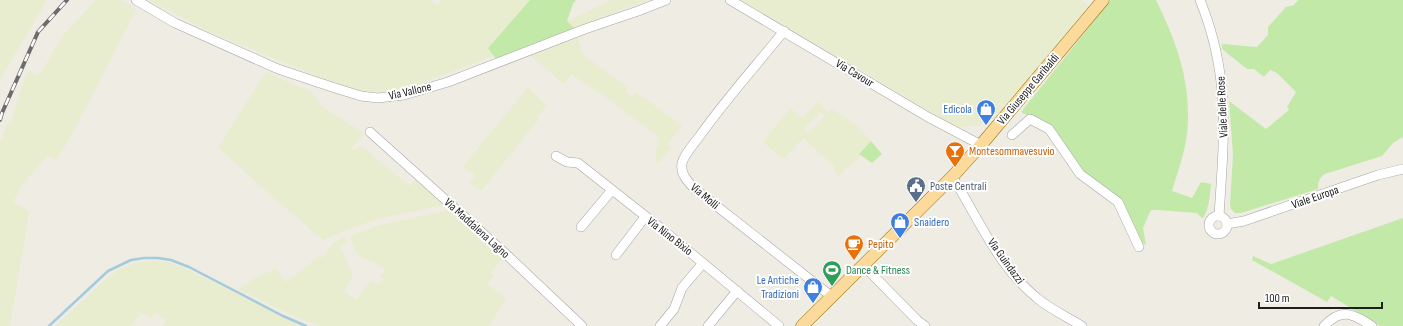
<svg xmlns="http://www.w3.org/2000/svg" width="1403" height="326" font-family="'Sofia Sans Condensed',sans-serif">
	<rect width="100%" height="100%" fill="#efece3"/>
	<g fill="#e9edcf" fill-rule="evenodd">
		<path d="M0 0H47L0 79Z"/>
		<path d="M96 0H122L136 10 71 136 56 160 48 155 22 185 13 202 28 211 29 214 10 326H0V144L7 124 11 123 22 85 30 70 34 75 38 74 44 68 61 38Z"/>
		<path d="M148 0H430L438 5 442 0H530L488 48 494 56 429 80 420 85 407 89 383 92 356 90 337 84 208 31Z"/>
		<path d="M611 0H647L574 28 568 23 567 21Z"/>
		<path d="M740 0H1081L1089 6 1021 88 993 119 980 125 958 128 844 60Z"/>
		<path d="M577 38 584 56 628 87 625 92 632 96 635 92 645 98 682 126 667 144 671 147 658 164 656 160V150L660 138 614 103 571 74 564 84 531 56Z"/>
		<path d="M266 72 313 93 319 103 330 112 364 133 352 148 355 150 360 145 410 186 416 179 444 203 443 205 378 219 346 230 323 240 259 185 218 147Z"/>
		<path d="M528 87 547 106 537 117 539 119 481 191 470 183 475 175 463 166Z"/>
		<path d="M818 102 828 112 832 109 854 123 871 141 859 153 862 155 838 176 833 170 835 167 803 138 783 159 763 142 790 108 802 118ZM820 112 825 116 808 134 804 129Z"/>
		<path d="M448 210 451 211 503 258 491 272 494 275 487 284 506 299 489 326H321L298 318 238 289 265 272 266 274 275 268 286 282 319 256 322 258 334 242 345 237 348 242 340 246 353 276 344 291 356 300 371 281 378 285 383 279 380 278 385 270 375 262 363 259 356 252 351 239 352 235 380 225Z"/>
		<path d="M153 261 169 262 184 268 302 326H163L166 320 156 313 151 319 141 312 131 326H55L106 279 119 269 139 262Z"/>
	</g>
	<g fill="#c3e9a9">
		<path d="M530 0H576L573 4 567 21 574 28 496 59 488 48Z"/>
		<path d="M1111 0H1156C1175 39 1189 75 1188 119 1188 144 1179 168 1172 191L1192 198 1201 182 1211 184C1210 195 1209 209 1203 218L1201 217 1197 213 1157 210H1152L1150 212 1143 228 1146 245 1141 242 1124 207 1078 169 1052 129 1021 112Z"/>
		<path d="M1298 0H1403V137L1393 143 1382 156 1325 174C1319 178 1318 182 1318 189L1241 213H1235L1231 209 1230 205 1233 154 1229 101 1266 129 1289 110 1287 107 1296 92 1277 73 1270 70 1264 77 1254 69H1248L1243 66 1222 49V44L1257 47 1268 35V27L1286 7 1294 5Z"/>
		<path d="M871 141 882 154 872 163 859 154Z"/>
		<path d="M1403 218V326H1380L1331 296 1327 302 1252 260 1253 256 1271 264Z"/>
	</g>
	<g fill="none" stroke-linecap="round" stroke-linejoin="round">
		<path stroke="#a4cbdc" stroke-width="2.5" d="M49 326 108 271 131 260 144 258H158L171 260 189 267 283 316 306 326"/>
		<g stroke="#a5a5a5" stroke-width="10">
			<g id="minor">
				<path d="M136 0 175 23 278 69 332 87 361 96 378 98 404 95 448 82 585 29 638 11 666 0"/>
				<path d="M730 0 928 117 981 145"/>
				<path d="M1200 0C1231 76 1224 137 1219 216"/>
				<path d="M784 31C756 66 725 100 699 137 693 145 685 153 682 163 680 174 688 182 695 189L831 296"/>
				<path d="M370 132 508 256 582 326"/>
				<path d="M1012 135 1030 119 1049 129 1080 174 1118 202 1139 247"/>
				<path d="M556 156 567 162 578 163 663 230 779 326"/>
				<path d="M952 177 958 186C981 225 1001 269 1037 298 1050 309 1067 317 1082 326"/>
				<circle cx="1218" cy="225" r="9"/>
				<path d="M1227 224 1244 221 1378 175 1403 169"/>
				<path d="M581 227 612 190"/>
				<path d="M616 255 645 217"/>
				<path d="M863 265 917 320 925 326"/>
				<path d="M660 326 674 309 682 288 703 263"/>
				<path d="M708 326 737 291"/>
				<path d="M1324 326C1342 307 1353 314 1372 326"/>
			</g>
		</g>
		<g stroke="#967101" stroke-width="13">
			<path id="major" d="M802 326 952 177 981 145 1103 0"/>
		</g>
		<use href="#minor" stroke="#fff" stroke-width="9"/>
		<use href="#major" stroke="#fbda9c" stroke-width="12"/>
		<g stroke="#6c6c6c" stroke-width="4">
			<path id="rail" d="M0 120 2 113 38 32 67 0"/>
		</g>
		<use href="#rail" stroke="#fff" stroke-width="2.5" stroke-dasharray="8" stroke-linecap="butt"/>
	</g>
	<defs>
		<g id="shop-pin" transform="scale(1)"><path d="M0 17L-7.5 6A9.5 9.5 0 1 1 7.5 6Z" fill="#3f7fe0" stroke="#fff"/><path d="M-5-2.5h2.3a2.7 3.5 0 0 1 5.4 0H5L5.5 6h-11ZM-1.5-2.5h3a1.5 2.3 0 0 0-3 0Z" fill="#fff"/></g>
		<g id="bar-pin" transform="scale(1)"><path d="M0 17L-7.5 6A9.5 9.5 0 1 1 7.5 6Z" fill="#e8710a" stroke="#fff"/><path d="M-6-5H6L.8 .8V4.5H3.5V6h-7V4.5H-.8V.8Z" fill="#fff"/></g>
		<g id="civic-pin" transform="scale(1)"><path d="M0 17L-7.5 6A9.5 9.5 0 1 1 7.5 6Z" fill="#5c6f8a" stroke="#fff"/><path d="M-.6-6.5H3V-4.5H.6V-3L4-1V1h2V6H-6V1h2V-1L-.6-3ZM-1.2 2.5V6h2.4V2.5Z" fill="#fff"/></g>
		<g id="cafe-pin" transform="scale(1)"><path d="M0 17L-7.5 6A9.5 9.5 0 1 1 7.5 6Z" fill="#e8710a" stroke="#fff"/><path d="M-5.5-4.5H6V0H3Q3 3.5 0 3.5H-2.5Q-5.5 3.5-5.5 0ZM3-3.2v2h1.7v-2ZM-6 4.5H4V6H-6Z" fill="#fff"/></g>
		<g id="stadium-pin" transform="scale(1)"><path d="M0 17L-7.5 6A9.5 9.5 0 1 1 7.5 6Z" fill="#2e9e5b" stroke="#fff"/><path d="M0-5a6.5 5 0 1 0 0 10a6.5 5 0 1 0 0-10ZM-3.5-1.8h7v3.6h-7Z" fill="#fff"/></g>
	</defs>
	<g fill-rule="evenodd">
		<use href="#shop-pin" x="986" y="109"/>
		<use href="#bar-pin" x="955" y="151"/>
		<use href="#civic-pin" x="916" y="186"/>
		<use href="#shop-pin" x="900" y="222"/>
		<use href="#cafe-pin" x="854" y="244"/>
		<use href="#stadium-pin" x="832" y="270"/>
		<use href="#shop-pin" x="813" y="287"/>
	</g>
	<g text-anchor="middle" stroke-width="4" stroke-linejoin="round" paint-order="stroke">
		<g font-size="12" fill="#1e1e1e" stroke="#fff">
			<text transform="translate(855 73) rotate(31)" y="4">Via Cavour</text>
			<text transform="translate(1028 89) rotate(-50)" y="4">Via Giuseppe Garibaldi</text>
			<text transform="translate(410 91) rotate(-13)" y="4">Via Vallone</text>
			<text transform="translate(1222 107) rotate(-93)" y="4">Viale delle Rose</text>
			<text transform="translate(705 196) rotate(40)" y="4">Via Molli</text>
			<text transform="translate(1315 197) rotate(-19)" y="4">Viale Europa</text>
			<text transform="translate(477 228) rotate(42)" y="4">Via Maddalena Lagno</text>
			<text transform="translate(670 236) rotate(38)" y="4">Via Nino Bixio</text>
			<text transform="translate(1006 261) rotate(54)" y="4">Via Guindazzi</text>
		</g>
		<g font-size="12" fill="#366cbe" stroke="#fff" text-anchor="end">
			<text x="972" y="113">Edicola</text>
			<text x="914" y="226" text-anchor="start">Snaidero</text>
			<text x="799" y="284">Le Antiche<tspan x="799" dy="14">Tradizioni</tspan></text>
		</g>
		<g font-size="12" fill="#c56008" stroke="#fff" text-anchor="start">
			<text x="969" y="155">Montesommavesuvio</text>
			<text x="868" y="248">Pepito</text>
		</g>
		<g font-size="12" fill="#4e5e75" stroke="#fff" text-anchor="start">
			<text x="930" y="190">Poste Centrali</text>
		</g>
		<g font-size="12" fill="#27864d" stroke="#fff" text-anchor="start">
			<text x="846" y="274">Dance &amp; Fitness</text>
		</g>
	</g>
	<path d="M1259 302v6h123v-6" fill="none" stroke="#1e1e1e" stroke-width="2"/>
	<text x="1265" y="302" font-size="12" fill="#1e1e1e" stroke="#ffffff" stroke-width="3" paint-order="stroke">100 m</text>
</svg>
